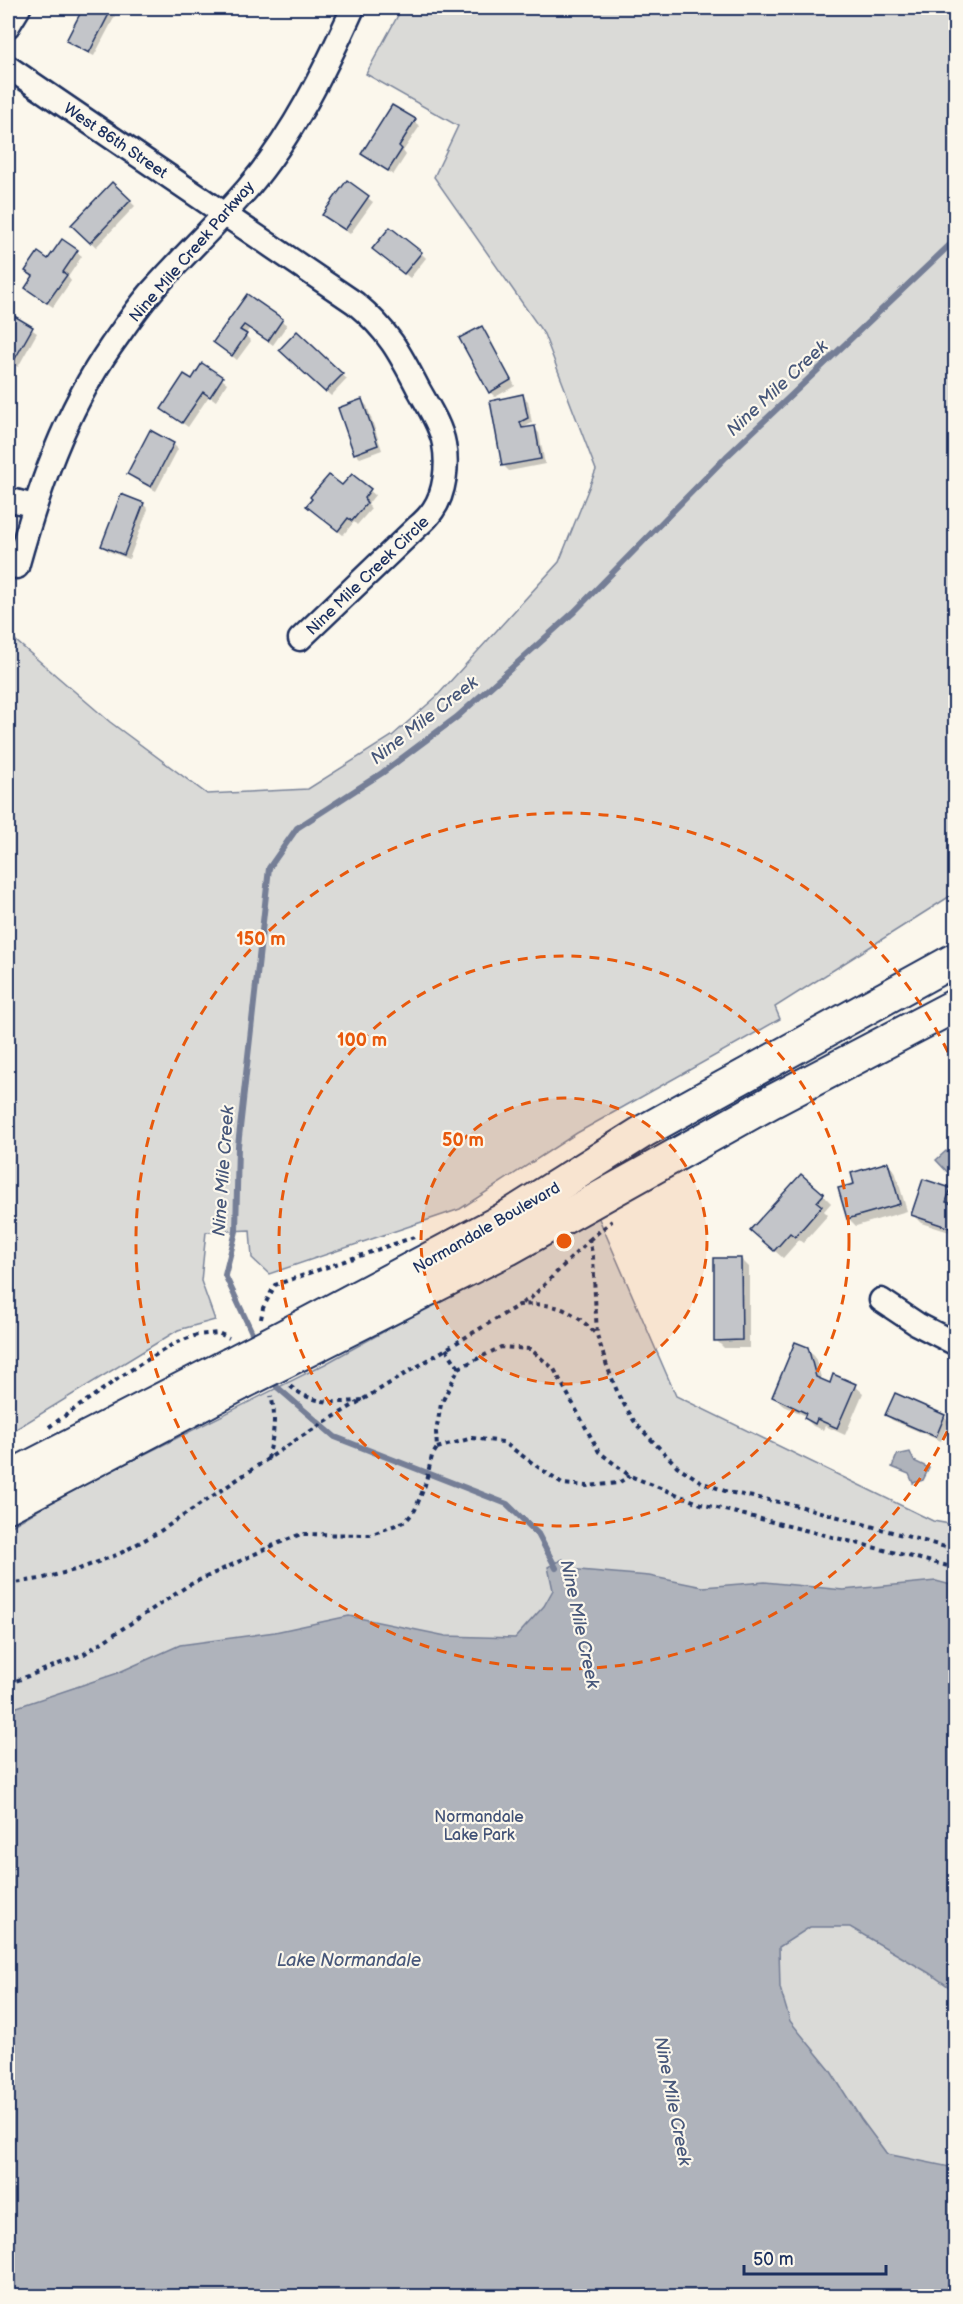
<svg xmlns="http://www.w3.org/2000/svg" width="963" height="2304" font-family="'Balsamiq Sans',sans-serif">
	<rect width="100%" height="100%" fill="#fbf7ec"/>
	<filter id="ink" filterUnits="userSpaceOnUse"><feTurbulence type="fractalNoise" baseFrequency=".0167" numOctaves="2"/><feDisplacementMap in="SourceGraphic" scale="12" xChannelSelector="R" yChannelSelector="G"/><feConvolveMatrix kernelMatrix="1 2 1 2 8 2 1 2 1" color-interpolation-filters="sRGB"/></filter>
	<g filter="url(#ink)">
		<g fill="#dadad7" stroke="#7a849a" stroke-width="1.5">
			<path d="M402 8H955V893L775 1007 780 1019 577 1133 460 1209 269 1274 252 1258 250 1230 206 1232 201 1281 215 1320 178 1330 8 1434V629L16 641 110 722 207 794 308 789 392 736 436 697 559 562 596 470 544 334 434 177 458 126 366 74Z"/>
			<path d="M597 1214 676 1396 933 1521 955 1525V2296H8V1528L65 1494 325 1364Z"/>
		</g>
		<g fill="#afb3bb" stroke="#747e96" stroke-width="1.5">
			<path d="M946 1151 955 1161V1180L936 1160Z"/>
			<path d="M910 1452 914 1461 929 1468 923 1480 913 1483 909 1474 892 1467 897 1455Z"/>
			<path d="M563 1559 568 1569 649 1576 703 1587 765 1582 843 1590 936 1581 955 1586V1991L929 1973 850 1927H810L779 1947 780 1988 790 2021 830 2070 861 2119 887 2154 955 2168V2296H8V1710L115 1674 180 1645 275 1632 349 1616 446 1636 515 1638 544 1606 553 1590 548 1567Z"/>
		</g>
		<g fill="#0003">
			<path d="M85 8H104L115 16 94 56 72 45 67 40Z"/>
			<path d="M392 107 420 126 403 151 406 155 393 175 363 154Z"/>
			<path d="M347 182 373 202 350 234 329 220Z"/>
			<path d="M112 184 135 206 96 247 73 225Z"/>
			<path d="M62 241 82 256 68 277 71 281 53 307 32 293 35 277Z"/>
			<path d="M421 253 426 258 410 278 379 254Z"/>
			<path d="M248 296 287 325 273 345 250 328 245 335 251 341 237 360 215 342Z"/>
			<path d="M12 316 37 333 18 367 8 362V323Z"/>
			<path d="M482 328 487 333 515 386 495 397 490 392Z"/>
			<path d="M297 333 347 379 331 396 281 350Z"/>
			<path d="M203 365 227 383 216 401 209 396 188 427 163 409 192 381Z"/>
			<path d="M523 396 528 401 532 423 520 429 534 428 539 433 545 464 509 471 504 466Z"/>
			<path d="M362 401 367 406 382 450 360 458 355 453Z"/>
			<path d="M173 444 178 449 156 491 134 479 129 474Z"/>
			<path d="M352 476 375 495 368 504 371 509 357 525 354 522 343 535 313 511 342 487Z"/>
			<path d="M143 504 148 509 129 559 108 551 103 546Z"/>
			<path d="M887 1164 895 1171 907 1211 856 1226 848 1218 856 1185Z"/>
			<path d="M950 1189 956 1195V1234L921 1223 913 1215Z"/>
			<path d="M823 1195 831 1203 824 1211 828 1215 803 1243 799 1240 783 1258 760 1238Z"/>
			<path d="M741 1259 749 1267V1348H724L716 1340Z"/>
			<path d="M807 1349 815 1357 822 1381 831 1385 834 1376 855 1386 863 1393 845 1435 825 1426 823 1430 813 1426 805 1418 806 1416 782 1405 774 1397Z"/>
			<path d="M887 1415 944 1416 949 1421 941 1441 892 1420Z"/>
		</g>
		<g fill="none" stroke-linecap="round" stroke-linejoin="round">
			<g stroke="#747e96" stroke-width="6">
				<path d="M255 1339 225 1275 236 1231 238 1146 269 868 297 828 382 773 457 717 574 612 726 457 956 239"/>
				<path d="M273 1379 277 1387 335 1437 507 1504 538 1534 556 1568"/>
			</g>
		</g>
		<g fill="#c3c5c9" stroke="#1b2f5e" stroke-width="1.5">
			<path d="M83 8H107L111 10 89 53 66 41Z"/>
			<path d="M392 105 416 119 399 146 402 149 388 171 361 154Z"/>
			<path d="M347 180 369 196 345 230 322 215Z"/>
			<path d="M112 182 131 200 90 243 71 225Z"/>
			<path d="M390 227 422 252 404 274 372 249Z"/>
			<path d="M62 239 78 250 63 272 67 275 47 303 25 288 33 276 25 271 38 252 48 259Z"/>
			<path d="M247 294 283 319 268 341 244 325 240 330 247 334 232 356 213 342Z"/>
			<path d="M11 314 33 327 12 364 8 361V320Z"/>
			<path d="M482 326 511 380 489 393 459 338Z"/>
			<path d="M297 331 343 374 325 392 279 350Z"/>
			<path d="M202 363 223 377 210 397 203 392 182 423 161 409 184 374 192 379Z"/>
			<path d="M523 394 528 418 520 422 522 428 535 426 541 459 502 466 490 401Z"/>
			<path d="M362 399 378 445 354 454 338 408Z"/>
			<path d="M150 430 174 443 151 487 127 474Z"/>
			<path d="M352 474 371 489 364 498 367 503 352 521 348 518 338 531 306 506 312 499 310 497 329 475 342 485Z"/>
			<path d="M121 494 144 503 124 555 101 546Z"/>
			<path d="M888 1162 900 1204 847 1219 838 1188 854 1184 851 1173Z"/>
			<path d="M801 1174 824 1194 817 1202 822 1206 795 1237 790 1233 774 1251 750 1230Z"/>
			<path d="M923 1179 951 1188 946 1202 956 1205V1230L911 1215Z"/>
			<path d="M714 1258H741L742 1340 714 1341Z"/>
			<path d="M795 1342 808 1347 816 1377 830 1383 833 1374 856 1384 837 1428 817 1419 815 1424 804 1418 806 1413 772 1397Z"/>
			<path d="M895 1393 945 1415 936 1437 885 1415Z"/>
		</g>
		<g fill="none" stroke-linecap="round" stroke-linejoin="round">
			<g stroke="#1b2f5e" stroke-width="27">
				<g id="street">
					<path d="M8 26 19 8"/>
					<path d="M8 67 355 303C388 330 400 353 419 390 428 406 441 426 444 444 448 465 445 493 433 510 429 516 423 522 417 527L300 639"/>
					<path d="M8 499 34 506"/>
					<path d="M17 567C39 488 64 414 111 346 124 328 137 308 152 291 183 256 217 224 248 188 293 135 325 70 353 8"/>
					<path d="M881 1300 917 1324 956 1344"/>
				</g>
			</g>
			<g stroke="#1b2f5e" stroke-width="36">
				<g id="secondary">
					<path d="M290 1333 501 1221 644 1131 956 959"/>
					<path d="M300 1354 508 1249 771 1102 956 1005"/>
					<path d="M8 1478 230 1364"/>
					<path d="M8 1506 240 1384"/>
				</g>
			</g>
			<g stroke="#1b2f5e" stroke-width="4" stroke-dasharray="4.5 4.5" stroke-linecap="butt">
				<path d="M589 1240 612 1221"/>
				<path d="M522 1303 531 1298 589 1240 593 1257 597 1335 607 1366 619 1396 636 1424 677 1466 703 1483 728 1492 799 1506 956 1550"/>
				<path d="M261 1319 263 1308 275 1285 414 1237"/>
				<path d="M446 1349 459 1368"/>
				<path d="M290 1386C311 1404 336 1404 362 1400"/>
				<path d="M49 1427 129 1371 175 1343 197 1335 218 1333 229 1338"/>
				<path d="M437 1448 472 1438 503 1442 562 1484 588 1486 618 1483 630 1476"/>
				<path d="M268 1459C273 1437 277 1418 271 1396"/>
				<path d="M8 1584 40 1579 79 1569 119 1554 159 1532 299 1438 519 1305C555 1302 572 1309 597 1335"/>
				<path d="M8 1684 84 1654 189 1585 274 1545 301 1534 370 1535 406 1521 415 1510 425 1485 432 1456 437 1448 436 1432 441 1404 459 1368 501 1347 530 1349 554 1369 599 1452 630 1476 701 1504 956 1568"/>
			</g>
			<use href="#street" stroke="#fbf7ec" stroke-width="22"/>
			<use href="#secondary" stroke="#fbf7ec" stroke-width="32"/>
			<g stroke="#1b2f5e" stroke-width="36" stroke-linecap="butt">
				<g id="secondary-bridge">
					<path d="M230 1364 290 1333"/>
					<path d="M240 1384 300 1354"/>
				</g>
			</g>
			<use href="#secondary-bridge" stroke="#fbf7ec" stroke-width="32"/>
		</g>
	</g>
	<circle cx="564" cy="1241" r="143" fill="#e8590c" fill-opacity=".12"/>
	<g fill="none" stroke="#e8590c" stroke-width="3" stroke-dasharray="10 8">
		<circle cx="564" cy="1241" r="143"/>
		<circle cx="564" cy="1241" r="285"/>
		<path d="M955 1415A428 428 0 1 1 955 1067"/>
	</g>
	<g text-anchor="middle" stroke-width="4.5" stroke-linejoin="round" paint-order="stroke">
		<g font-size="16" fill="#1b2f5e" stroke="#fbf7ec">
			<text transform="translate(116 140) rotate(34)" y="6">West 86th Street</text>
			<text transform="translate(191 251) rotate(-49)" y="6">Nine Mile Creek Parkway</text>
			<text transform="translate(367 575) rotate(-44)" y="6">Nine Mile Creek Circle</text>
			<text transform="translate(486 1227) rotate(-30)" y="6">Normandale Boulevard</text>
		</g>
		<g font-size="16" fill="#415176" stroke="#fbf7ec">
			<text x="479" y="1822">Normandale<tspan x="479" dy="18">Lake Park</tspan></text>
		</g>
		<g font-size="18" font-style="italic" fill="#47577a" stroke="#fbf7ec">
			<text transform="translate(777 388) rotate(-43)" y="6">Nine Mile Creek</text>
			<text transform="translate(424 720) rotate(-38)" y="6">Nine Mile Creek</text>
			<text transform="translate(223 1171) rotate(-86)" y="6">Nine Mile Creek</text>
			<text transform="translate(580 1624) rotate(78)" y="6">Nine Mile Creek</text>
			<text x="349" y="1966">Lake Normandale</text>
			<text transform="translate(673 2101) rotate(79)" y="6">Nine Mile Creek</text>
		</g>
	</g>
	<circle cx="564" cy="1241" r="9" fill="#e8590c" stroke="#fbf7ec" stroke-width="3"/>
	<g font-size="18" text-anchor="middle" font-weight="bold" fill="#e8590c" stroke="#fbf7ec" stroke-width="4.5" stroke-linejoin="round" paint-order="stroke">
		<text x="261" y="945">150 m</text>
		<text x="362" y="1046">100 m</text>
		<text x="463" y="1146">50 m</text>
	</g>
	<rect width="963" height="2304" fill="none" stroke="#fbf7ec" stroke-width="30"/>
	<rect x="15" y="15" width="933" height="2274" fill="none" stroke="#1b2f5e" stroke-width="2" filter="url(#ink)"/>
	<path d="M744 2265v9h142v-9" fill="none" stroke="#1b2f5e" stroke-width="3"/>
	<text x="753" y="2265" font-size="18" fill="#1b2f5e" stroke="#fbf7ec" stroke-width="4.5" paint-order="stroke">50 m</text>
</svg>
